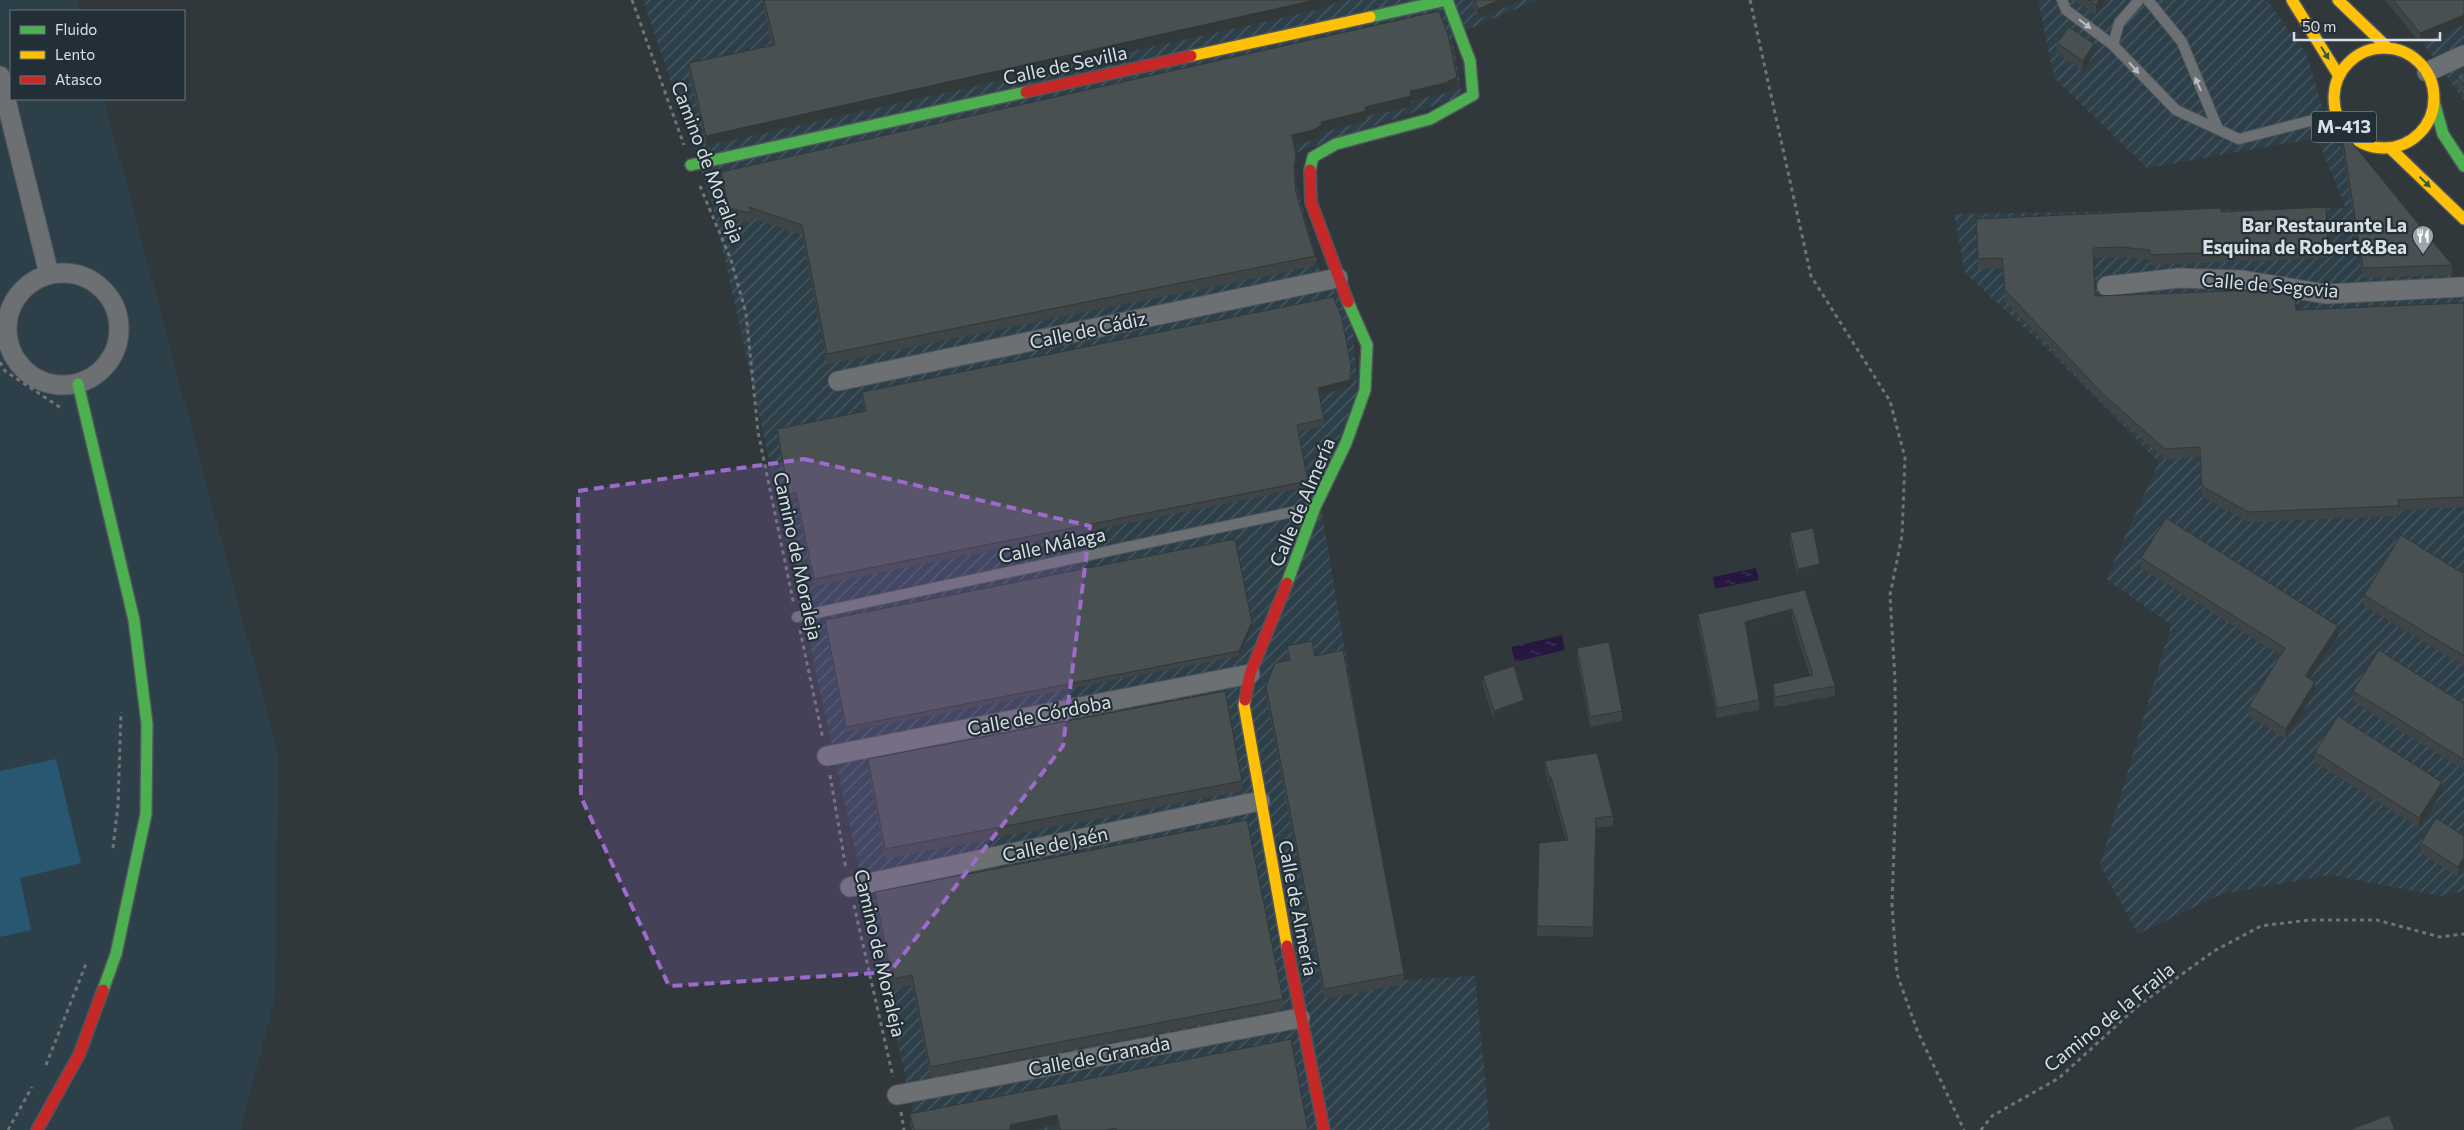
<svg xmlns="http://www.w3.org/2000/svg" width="2464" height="1130" font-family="Commissioner,sans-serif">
	<defs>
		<pattern id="industrial-furrows" width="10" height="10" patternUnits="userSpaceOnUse" patternTransform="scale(1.25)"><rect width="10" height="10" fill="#2d3f49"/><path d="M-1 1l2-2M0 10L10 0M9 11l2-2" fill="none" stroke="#4b5a63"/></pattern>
		<pattern id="water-ripples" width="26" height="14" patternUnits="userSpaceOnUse" patternTransform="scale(1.25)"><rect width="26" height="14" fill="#26173f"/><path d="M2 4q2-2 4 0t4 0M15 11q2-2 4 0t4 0" fill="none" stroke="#45385b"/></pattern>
	</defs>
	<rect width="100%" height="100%" fill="#30383c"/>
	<path fill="#2d3f49" d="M0 0H78L81 11H11V99H104L278 752 275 998 241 1130H0Z"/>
	<g fill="url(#industrial-furrows)">
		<path d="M643 0H1537L1452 36 1462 96 1288 155 1319 268 1351 313 1358 392 1318 490 1401 980 1475 976 1490 1130H917L713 206Z"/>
		<path d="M2038 0H2267L2307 55 2330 134 2464 289V891L2440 896 2330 875 2222 894 2138 934 2100 865 2171 625 2106 579 2159 462 2046 348 1965 273 1954 214 2346 208 2317 138 2147 168 2054 78Z"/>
		<path d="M2464 0V101L2405 18Z"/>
	</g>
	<path fill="#285871" d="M56 759 81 863 20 878 31 930 0 937V771Z"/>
	<g fill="url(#water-ripples)">
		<path d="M1756 568 1759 580 1715 589 1713 577Z"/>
		<path d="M1562 635 1565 650 1515 662 1511 647Z"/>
	</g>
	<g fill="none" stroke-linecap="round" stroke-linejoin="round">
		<g stroke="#4f555a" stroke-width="12">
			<g id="lane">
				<path d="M2062 0 2066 10 2113 45"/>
				<path d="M2139 0 2119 23 2113 45 2176 110 2239 139 2337 114"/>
				<path d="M2148 0 2182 42 2218 129"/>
				<path d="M0 345 8 343"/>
				<path d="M797 617 1311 508"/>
			</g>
		</g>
		<g stroke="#4f555a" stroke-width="21">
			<g id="street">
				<path d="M2427 72 2464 55"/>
				<path d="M0 76 49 274"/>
				<circle cx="63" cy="329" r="56"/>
				<path d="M2107 286 2179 278 2242 280 2326 294 2464 287"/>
				<path d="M838 381 1338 278"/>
				<path d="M827 756 1250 674"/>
				<path d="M850 887 1260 801"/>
				<path d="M897 1095 1300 1018"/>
			</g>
		</g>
		<g stroke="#4f555a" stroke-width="14">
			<g id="fast">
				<path d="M1370 17 1447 0"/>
				<path d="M2434 102 2443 134 2464 166"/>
				<path d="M691 165 1026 92"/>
				<path d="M1310 170 1313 157 1336 144 1430 119 1473 95 1470 61 1447 0"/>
				<path d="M78 384 134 620 147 724 146 814 116 954 103 990"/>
				<path d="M1287 583 1315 507 1346 443 1365 390 1367 345 1348 302"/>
			</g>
		</g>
		<g stroke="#4f555a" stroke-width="14">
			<g id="slow">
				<path d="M2292 0 2339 76"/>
				<path d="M2338 0 2388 48"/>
				<circle cx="2384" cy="98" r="50"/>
				<path d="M1191 56 1370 17"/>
				<path d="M2390 148 2464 219"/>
				<path d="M1245 700 1244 705 1287 946"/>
			</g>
		</g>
		<g stroke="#4f555a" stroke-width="14">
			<g id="jam">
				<path d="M1026 92 1191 56"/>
				<path d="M1310 170 1311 202 1348 302"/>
				<path d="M1245 700 1250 674 1287 583"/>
				<path d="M1287 946 1324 1130"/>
				<path d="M37 1130 79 1055 103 990"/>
			</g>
		</g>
		<g stroke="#717477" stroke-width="3" stroke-dasharray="4 4" stroke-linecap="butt">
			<path d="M632 0 684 145"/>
			<path d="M1750 0 1811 276 1890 401 1905 458 1902 536 1890 595 1895 680 1896 790 1892 905 1897 974 1917 1030 1964 1130"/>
			<path d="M700 186 731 260 746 313 758 432 794 605"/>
			<path d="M0 362 5 371 61 408"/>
			<path d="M800 630 823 739"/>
			<path d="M830 775 846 869"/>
			<path d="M113 848 118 805 121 712"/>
			<path d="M854 905 893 1077"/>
			<path d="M46 1065 86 964"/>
			<path d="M901 1112 904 1130"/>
			<path d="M8 1130 32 1087"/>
			<path d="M1981 1130 1992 1116 2059 1078 2138 1006 2214 951 2261 926 2309 920H2377L2440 937 2464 934"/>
		</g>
		<use href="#lane" stroke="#6d7073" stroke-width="10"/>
		<use href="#street" stroke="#6d7073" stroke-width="19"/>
		<use href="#fast" stroke="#4caf50" stroke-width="11"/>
		<use href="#slow" stroke="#ffc107" stroke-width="11"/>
		<use href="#jam" stroke="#c62828" stroke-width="11"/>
	</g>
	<g fill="#3f4547">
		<path d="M762 0H1342L1321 9 706 146 689 73V63L772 45Z"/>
		<path d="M1471 0H1522L1478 19Z"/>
		<path d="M2074 0H2106L2096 15Z"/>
		<path d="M2385 0H2464V25L2420 43Z"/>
		<path d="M2057 43 2094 54 2083 71 2057 54Z"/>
		<path d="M2464 72V95L2457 86V76Z"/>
		<path d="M1457 87 1445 93 1411 101V107L1366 116V121L1322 132V135L1313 140 1294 144 1296 165 1295 174 1296 193 1315 256V266L827 364 802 235 751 218V223L729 218 721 182V172Z"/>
		<path d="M2341 129 2452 265V275L2363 278 2341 139Z"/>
		<path d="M2221 212 2328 248V258L2150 265V260L2120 257 2093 258 2095 296 2296 310 2464 303V507L2399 510V516L2248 522 2202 496 2200 457 2165 459 2103 404 2005 300 2002 268 1978 269 1976 219Z"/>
		<path d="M1350 387 1319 395 1324 419V426L1298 432 1308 481V487L814 586 796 499 789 501 777 436V429L864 411 862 399V392Z"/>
		<path d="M1790 533 1820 574 1798 579 1790 543Z"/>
		<path d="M2141 558 2338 636 2310 679 2315 692 2286 739 2249 716V706L2280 655 2141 568Z"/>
		<path d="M2464 574V666L2364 606V595Z"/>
		<path d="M1805 590 1835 686V696L1775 707 1773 694V684L1810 676 1792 619 1747 632 1759 700V710L1717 718 1698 624V614Z"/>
		<path d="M825 620 1252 628 1239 656 846 732 825 626Z"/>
		<path d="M1287 646 1315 656 1404 974V984L1324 999 1266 696V686L1288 660 1287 656Z"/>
		<path d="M1577 648 1622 711V721L1590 727 1577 658Z"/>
		<path d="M1483 676 1524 710 1494 721 1483 686Z"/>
		<path d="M2353 691 2464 704 2463 769 2353 701Z"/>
		<path d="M2315 752 2442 792 2419 828 2315 762Z"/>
		<path d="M868 759 1242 781V791L885 859 868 769Z"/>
		<path d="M1545 761 1613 816V826L1596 828 1593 937 1537 936V926L1566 840 1551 787H1549L1545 771Z"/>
		<path d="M2464 836V867L2458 877 2421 853V843Z"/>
		<path d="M875 892 1283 999V1009L930 1077 912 985 892 989 875 902Z"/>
		<path d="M1291 1039 1308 1130H1058L1057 1125 1034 1130H912L910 1124V1114Z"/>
	</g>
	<g fill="#333839">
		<path d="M1315 0H1342L1321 9 706 146V136Z"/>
		<path d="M1499 0H1522L1478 19V9Z"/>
		<path d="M2099 0H2106L2096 15V5Z"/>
		<path d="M2464 15V25L2420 43V33Z"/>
		<path d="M2094 44V54L2083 71V61Z"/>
		<path d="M1457 77V87L1445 93 1411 101V107L1366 116V121L1322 132V135L1313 140 1292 145V135L1321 122 1410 91Z"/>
		<path d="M1296 155V165L1294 177V167Z"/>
		<path d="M1351 364 1350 387 1318 395V388Z"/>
		<path d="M1820 564V574L1798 579V569Z"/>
		<path d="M1792 609V619L1745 632V622Z"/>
		<path d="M1252 622V628L1239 656V651Z"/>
		<path d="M2338 626V636L2305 686V676Z"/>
		<path d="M2315 682V692L2286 739V729Z"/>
		<path d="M1524 700V710L1494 721V711Z"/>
		<rect x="1549" y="777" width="2" height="10"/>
		<path d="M2442 782V792L2419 828V818Z"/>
		<path d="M2464 857V867L2458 877V867Z"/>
		<path d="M1057 1115V1125L1034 1130H1010V1125Z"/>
	</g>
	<g fill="#495052" stroke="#333839">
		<path d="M764 0H1315L706 136 689 63 775 45Z"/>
		<path d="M1475 0H1499L1478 9Z"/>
		<path d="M2089 0H2099L2096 5Z"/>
		<path d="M2393 0H2464V15L2420 33Z"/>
		<path d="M1439 11 1448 35 1457 77 1445 83 1410 91 1411 96 1365 107 1366 111 1321 122 1322 125 1313 130 1292 135 1296 155 1294 167 1296 193 1315 256 827 354 802 225 749 207 751 213 729 208 721 172Z"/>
		<path d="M2069 27 2094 44 2083 61 2057 43Z"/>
		<path d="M2464 72V85L2457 76Z"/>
		<path d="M2341 129 2452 265 2363 268Z"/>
		<path d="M2326 207 2328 248 2150 255V250L2120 247 2093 248 2095 296 2287 289 2295 290 2296 310 2464 303V497L2398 500 2399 506 2248 512 2202 486 2200 447 2165 449 2103 394 2005 290 2002 258 1978 259 1976 219 2221 208V212Z"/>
		<path d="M1333 297 1341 315 1351 364 1350 380 1318 388 1324 419 1297 425 1308 481 814 579 796 492 789 494 777 429 866 411 862 392Z"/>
		<path d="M2166 518 2338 626 2305 676 2315 682 2286 729 2249 706 2285 648 2141 558Z"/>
		<path d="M1813 528 1820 564 1798 569 1790 533Z"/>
		<path d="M2401 535 2464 574V656L2364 595Z"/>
		<path d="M1235 539 1252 622 1239 651 846 727 825 620Z"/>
		<path d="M1805 590 1835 686 1775 697 1773 684 1813 675 1792 609 1745 622 1759 700 1717 708 1698 614Z"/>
		<path d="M1312 641 1315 656 1343 650 1404 974 1324 989 1266 686 1275 663 1290 660 1287 646Z"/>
		<path d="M1609 642 1622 711 1590 717 1577 648Z"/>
		<path d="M2379 650 2464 704V758L2463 759 2353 691Z"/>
		<path d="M1514 666 1524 700 1494 711 1483 676Z"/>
		<path d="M1225 691 1242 781 885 849 868 759Z"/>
		<path d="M2338 716 2442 782 2419 818 2315 752Z"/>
		<path d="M1597 753 1613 816 1596 818 1593 927 1537 926 1539 843 1568 840 1551 777H1549L1545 761Z"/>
		<path d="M2436 818 2464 836V857L2458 867 2421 843Z"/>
		<path d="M1247 820 1283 999 930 1067 912 975 892 979 875 892Z"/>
		<path d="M1291 1039 1308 1130H1116V1128L1105 1130H1060L1057 1115 1010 1125 1011 1130H914L910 1114Z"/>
		<path d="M2389 1115 2395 1130H2349Z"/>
	</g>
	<defs><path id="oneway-solid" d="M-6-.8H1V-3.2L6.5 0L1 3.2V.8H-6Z" transform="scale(1.25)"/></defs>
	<g fill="#b8bec3">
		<use href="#oneway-solid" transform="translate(2085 24) rotate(37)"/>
		<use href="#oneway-solid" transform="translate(2134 68) rotate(48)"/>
		<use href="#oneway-solid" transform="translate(2198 84) rotate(-114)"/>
	</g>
	<g fill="#315c3f">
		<use href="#oneway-solid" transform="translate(2325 53) rotate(58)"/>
		<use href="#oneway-solid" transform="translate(2425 182) rotate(44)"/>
	</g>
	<path fill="#9c6bcc" fill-opacity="0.2" stroke="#9c6bcc" stroke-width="4" stroke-dasharray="10 6" stroke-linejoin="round" d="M804 459 1090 526 1063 746 890 972 669 986 581 797 578 491Z"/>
	<defs>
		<g id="restaurant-pin" transform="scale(1.125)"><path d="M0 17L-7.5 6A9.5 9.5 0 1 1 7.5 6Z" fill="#9da5aa" stroke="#222f36"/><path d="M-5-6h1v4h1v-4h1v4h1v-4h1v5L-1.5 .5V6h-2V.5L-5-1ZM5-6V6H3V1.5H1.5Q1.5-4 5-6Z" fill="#fff"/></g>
	</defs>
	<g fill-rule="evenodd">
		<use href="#restaurant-pin" x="2423" y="236"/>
	</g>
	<g text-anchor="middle" stroke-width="4.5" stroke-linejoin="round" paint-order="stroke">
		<rect fill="#222f36" stroke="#a1abb0" stroke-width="1" x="2311.5" y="111.5" width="65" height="31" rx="4"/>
		<g font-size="18" font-weight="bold" fill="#d8e0e5">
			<text x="2344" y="133">M-413</text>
		</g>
		<g font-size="19" fill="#d8e0e5" stroke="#222f36">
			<text transform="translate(1065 65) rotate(-12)" y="7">Calle de Sevilla</text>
			<text transform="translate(708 162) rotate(69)" y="7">Camino de Moraleja</text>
			<text transform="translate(2270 285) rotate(5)" y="7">Calle de Segovia</text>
			<text transform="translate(1088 330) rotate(-12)" y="7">Calle de Cádiz</text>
			<text transform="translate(1302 502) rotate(-67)" y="7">Calle de Almería</text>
			<text transform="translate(1052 545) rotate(-12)" y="7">Calle Málaga</text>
			<text transform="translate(798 556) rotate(78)" y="7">Camino de Moraleja</text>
			<text transform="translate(1039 715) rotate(-11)" y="7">Calle de Córdoba</text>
			<text transform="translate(1055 844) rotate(-12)" y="7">Calle de Jaén</text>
			<text transform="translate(1298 908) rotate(79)" y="7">Calle de Almería</text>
			<text transform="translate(880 953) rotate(77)" y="7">Camino de Moraleja</text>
			<text transform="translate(2109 1017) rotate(-39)" y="7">Camino de la Fraila</text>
			<text transform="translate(1099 1056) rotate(-11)" y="7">Calle de Granada</text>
		</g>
		<g font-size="19" font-weight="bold" fill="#d8e0e5" stroke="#222f36" text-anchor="end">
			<text x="2407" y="232">Bar Restaurante La<tspan x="2407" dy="22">Esquina de Robert&amp;Bea</tspan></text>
		</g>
	</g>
	<rect x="10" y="10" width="175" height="90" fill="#222f36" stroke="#6b767c"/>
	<rect x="20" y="26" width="25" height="8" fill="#4caf50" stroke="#6b767c"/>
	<text x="55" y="35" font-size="15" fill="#d8e0e5">Fluido</text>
	<rect x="20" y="51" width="25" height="8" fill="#ffc107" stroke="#6b767c"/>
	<text x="55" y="60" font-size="15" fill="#d8e0e5">Lento</text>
	<rect x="20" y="76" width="25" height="8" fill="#c62828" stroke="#6b767c"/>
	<text x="55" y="85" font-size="15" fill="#d8e0e5">Atasco</text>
	<path d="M2294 32v8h146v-8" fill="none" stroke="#d8e0e5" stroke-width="2.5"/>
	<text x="2302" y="32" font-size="15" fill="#d8e0e5" stroke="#222f36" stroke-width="4" paint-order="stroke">50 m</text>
</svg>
